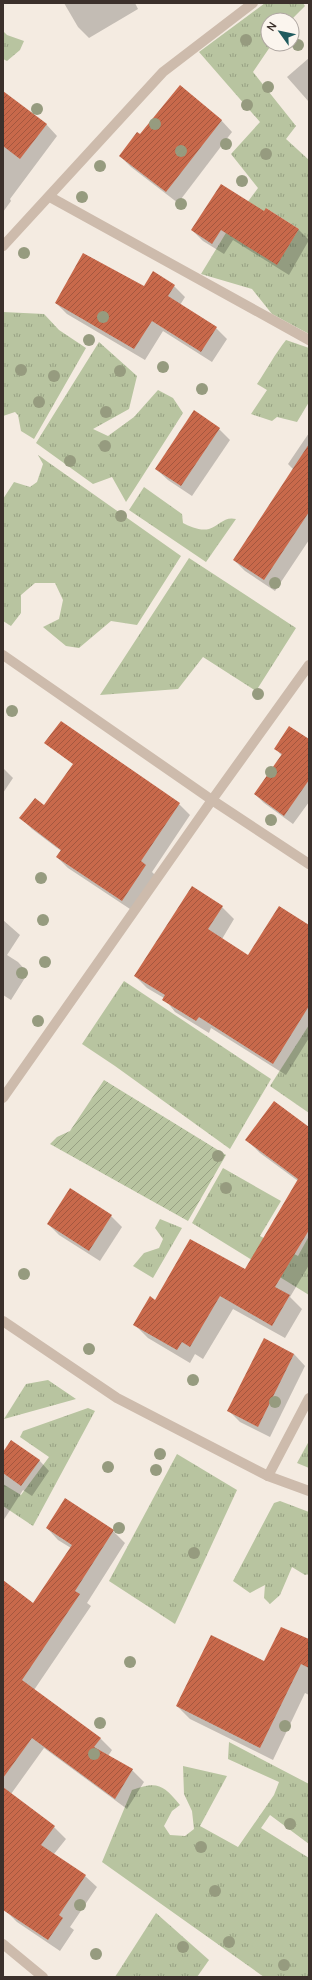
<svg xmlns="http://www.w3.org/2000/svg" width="312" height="1980" font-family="Manrope,sans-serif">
	<defs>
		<pattern id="grass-tufts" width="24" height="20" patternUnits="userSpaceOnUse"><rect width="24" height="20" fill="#b8c4a0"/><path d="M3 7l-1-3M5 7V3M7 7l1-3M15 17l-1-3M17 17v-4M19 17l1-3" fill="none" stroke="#97a083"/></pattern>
		<pattern id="garden-furrows" width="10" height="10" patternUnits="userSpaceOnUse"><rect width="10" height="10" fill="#b8c4a0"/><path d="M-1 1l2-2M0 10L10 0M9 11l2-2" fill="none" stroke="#97a083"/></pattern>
		<pattern id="building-hatch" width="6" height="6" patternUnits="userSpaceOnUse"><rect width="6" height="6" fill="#c8694b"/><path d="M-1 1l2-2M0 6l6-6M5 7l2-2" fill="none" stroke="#a4573f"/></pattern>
	</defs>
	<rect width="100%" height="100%" fill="#f4ebe1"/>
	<g fill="url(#grass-tufts)" fill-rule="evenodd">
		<path d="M265 3H303L305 6 291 20H268V44H272L253 72 296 126 286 139 309 160V334L272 314 252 289 201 274 232 223 258 188 231 154 260 122 199 52ZM266 208 299 229 277 264Z"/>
		<path d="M3 31 7 35 24 41 20 50 7 61 3 59Z"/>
		<path d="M3 312 44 314 59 330 86 348 34 439 21 431 18 415 15 412 3 416Z"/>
		<path d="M286 340 309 348V402L297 422 277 417 272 421 251 414 267 390 257 384C267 369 275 354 286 340Z"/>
		<path d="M99 342 137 376 129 409 93 429 108 436 134 417 158 390 173 398 183 413 126 502 112 477 93 484 36 443Z"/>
		<path d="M38 455 181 556 137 625 111 621 79 648 66 646 43 627 59 619 63 600 55 583H35L21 595V613L11 626 3 621V499L14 482 30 487 37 482 43 464Z"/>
		<path d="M144 487 182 514 183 523C191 527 200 531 209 529 219 526 224 516 236 519L206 562 129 510Z"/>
		<path d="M189 558 296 628 256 691 203 657 178 689 100 695Z"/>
		<path d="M124 981 271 1079 230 1149 115 1066 82 1044Z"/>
		<path d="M309 1025V1113L270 1086Z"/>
		<path d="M223 1168 281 1201 260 1236 298 1256 309 1236V1295L192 1223Z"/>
		<path d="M160 1219 182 1228 153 1278 133 1266 144 1253 159 1248 163 1239 155 1228Z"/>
		<path d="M48 1380 76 1399 4 1419 26 1384Z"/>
		<path d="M88 1408 95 1411 33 1526 3 1506V1484L21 1495 49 1457 20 1437 23 1431Z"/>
		<path d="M309 1441V1468L297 1463Z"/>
		<path d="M177 1454 237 1490 175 1624 109 1581Z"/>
		<path d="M280 1501 309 1512V1574L305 1575 292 1567 280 1595 270 1604 264 1598 265 1585 250 1593 233 1581 274 1503Z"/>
		<path d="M229 1742 309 1784V1844L270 1815 261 1828 309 1858V1977H264L102 1862 132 1790C157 1781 163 1784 180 1805L172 1811 164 1826 170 1835 185 1836 194 1829 192 1811 184 1794 183 1766 227 1776 200 1826 238 1847 274 1795 279 1782 228 1759Z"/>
		<path d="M156 1913 209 1960 197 1977H115Z"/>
	</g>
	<path fill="url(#garden-furrows)" d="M104 1080 226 1155 188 1221 50 1144 57 1137 70 1131Z"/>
	<g fill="#0003">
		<path d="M64 3H135L138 9 89 38 78 27Z"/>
		<path d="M309 58V102L287 77Z"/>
		<path d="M3 101 46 124 57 136 10 199 11 201 3 212Z"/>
		<path d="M221 120 232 132 178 203 131 167 120 156 140 136Z"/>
		<path d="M264 213 298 229 309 240 289 275 233 240 224 254 203 241 192 230Z"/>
		<path d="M153 273 174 286 185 297 180 305 216 328 227 339 212 362 163 331 145 360 67 314 56 303 144 288Z"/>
		<path d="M219 429 230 440 192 496 168 480 156 469Z"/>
		<path d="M309 433V540L275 591 245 571 234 560 294 470 288 464Z"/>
		<path d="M309 740V802L293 824 264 803 255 794 282 756 276 749Z"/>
		<path d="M90 741 179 804 190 815 152 872 156 876 133 911 68 868 57 857 61 851 32 829 21 818 44 807Z"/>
		<path d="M3 768 13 778 3 793Z"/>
		<path d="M222 907 234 919 222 939 248 956 309 926V1038L286 1075 211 1028 209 1033 175 1012 164 998 147 988 135 976Z"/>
		<path d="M3 920 20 935 7 955 18 962 28 973 11 1000 3 995Z"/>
		<path d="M309 1128V1265L290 1297 302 1309 285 1338 233 1309 203 1359 195 1354 190 1363 148 1338 135 1325 155 1301 245 1271 298 1181 260 1153 247 1140Z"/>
		<path d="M70 1190 111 1216 122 1227 100 1261 59 1235 48 1224Z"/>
		<path d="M264 1340 294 1354 305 1366 270 1437 240 1422 229 1411Z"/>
		<path d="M3 1454 39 1460 49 1471 32 1496 23 1490 3 1521Z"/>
		<path d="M65 1500 113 1531 125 1543 87 1603 91 1606 34 1690 101 1739 112 1750 108 1756 132 1770 144 1782 127 1809 44 1748 11 1794 54 1827 66 1839 54 1854 85 1876 97 1887 70 1927 74 1930 60 1951 17 1922 5 1910 3 1899V1581L34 1604 71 1548 58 1540 47 1528Z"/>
		<path d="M309 1640V1695L305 1693 273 1760 190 1719 177 1706Z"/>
	</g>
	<g fill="url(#building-hatch)">
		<path d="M180 85 222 120 166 192 119 156 137 132 140 134Z"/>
		<path d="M3 91 47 124 20 159 3 146Z"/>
		<path d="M221 184 264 211 266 208 299 229 277 265 221 230 212 244 191 230Z"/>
		<path d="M83 253 144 286 153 271 175 285 168 296 217 327 201 352 152 321 134 349 55 303Z"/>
		<path d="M194 410 220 428 181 486 155 469Z"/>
		<path d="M309 444V512L264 580 233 560Z"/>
		<path d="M61 721 180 803 141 861 146 865 122 901 56 857 61 850 19 818 35 798 44 805 73 764 44 743Z"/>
		<path d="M289 726 309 739V780L284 816 254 794 282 754 274 749Z"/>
		<path d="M192 886 223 906 208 929 248 955 279 906 309 925V1006L273 1064 199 1017 196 1021 162 1000 165 995 134 976Z"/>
		<path d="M274 1101 309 1127V1230L275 1287 290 1295 272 1326 220 1296 190 1347 182 1342 177 1350 133 1325 150 1296 155 1300 190 1239 245 1269 298 1179 245 1140Z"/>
		<path d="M70 1188 112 1215 89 1251 47 1224Z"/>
		<path d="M264 1338 294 1354 258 1427 227 1411Z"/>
		<path d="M11 1440 40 1460 21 1486 3 1473V1452Z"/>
		<path d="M65 1498 114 1530 75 1591 80 1594 22 1680 101 1738 94 1747 133 1769 115 1799 32 1738 3 1778V1580L33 1603 72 1545 46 1528Z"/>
		<path d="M281 1627 309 1639V1668L301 1664 260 1748 176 1706 211 1635 264 1661Z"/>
		<path d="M3 1787 55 1826 41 1845 86 1875 59 1915 63 1918 48 1940 3 1910Z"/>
	</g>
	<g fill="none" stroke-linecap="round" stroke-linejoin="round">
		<g stroke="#cdbbac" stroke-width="10">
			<path d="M50 197 309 340"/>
			<path d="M3 246 163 72 253 3"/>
			<path d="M3 655 212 800 309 864"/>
			<path d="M3 1098 212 800 309 665"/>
			<path d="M3 1321 117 1398 268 1476 309 1491"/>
			<path d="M268 1476 309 1398"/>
			<path d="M3 1944 43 1977"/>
		</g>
	</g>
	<g fill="#969b7f">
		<circle cx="246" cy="40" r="6"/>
		<circle cx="298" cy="45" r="6"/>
		<circle cx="268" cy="87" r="6"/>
		<circle cx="247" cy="105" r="6"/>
		<circle cx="37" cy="109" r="6"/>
		<circle cx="155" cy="124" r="6"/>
		<circle cx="226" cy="144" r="6"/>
		<circle cx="181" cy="151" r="6"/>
		<circle cx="266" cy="154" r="6"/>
		<circle cx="100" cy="166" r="6"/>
		<circle cx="242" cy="181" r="6"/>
		<circle cx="82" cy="197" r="6"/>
		<circle cx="181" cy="204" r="6"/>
		<circle cx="24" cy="253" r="6"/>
		<circle cx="103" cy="317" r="6"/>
		<circle cx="89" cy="340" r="6"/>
		<circle cx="163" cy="367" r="6"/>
		<circle cx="21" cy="370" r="6"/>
		<circle cx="120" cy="371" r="6"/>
		<circle cx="54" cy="376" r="6"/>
		<circle cx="202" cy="389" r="6"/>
		<circle cx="39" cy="402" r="6"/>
		<circle cx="106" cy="412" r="6"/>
		<circle cx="105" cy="446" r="6"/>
		<circle cx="70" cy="461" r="6"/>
		<circle cx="121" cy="516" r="6"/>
		<circle cx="275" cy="583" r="6"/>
		<circle cx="258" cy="694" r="6"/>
		<circle cx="12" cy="711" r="6"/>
		<circle cx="271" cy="772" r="6"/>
		<circle cx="271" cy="820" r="6"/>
		<circle cx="41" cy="878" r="6"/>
		<circle cx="43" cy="920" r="6"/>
		<circle cx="45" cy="962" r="6"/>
		<circle cx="22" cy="973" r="6"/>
		<circle cx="38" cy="1021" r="6"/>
		<circle cx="218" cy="1156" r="6"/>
		<circle cx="226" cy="1188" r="6"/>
		<circle cx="24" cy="1274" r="6"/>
		<circle cx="89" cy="1349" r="6"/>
		<circle cx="193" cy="1380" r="6"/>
		<circle cx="275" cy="1402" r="6"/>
		<circle cx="160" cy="1454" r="6"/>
		<circle cx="108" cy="1467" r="6"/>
		<circle cx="156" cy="1470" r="6"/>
		<circle cx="119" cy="1528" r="6"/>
		<circle cx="194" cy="1553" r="6"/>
		<circle cx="130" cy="1662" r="6"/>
		<circle cx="100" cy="1723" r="6"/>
		<circle cx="285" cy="1726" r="6"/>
		<circle cx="94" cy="1754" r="6"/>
		<circle cx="290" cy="1824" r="6"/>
		<circle cx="201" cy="1847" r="6"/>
		<circle cx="215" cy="1891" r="6"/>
		<circle cx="80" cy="1905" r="6"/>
		<circle cx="229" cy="1942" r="6"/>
		<circle cx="183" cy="1947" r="6"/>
		<circle cx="96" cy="1954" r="6"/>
		<circle cx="284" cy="1965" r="6"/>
	</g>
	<rect width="312" height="1980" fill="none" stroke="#3b302b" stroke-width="8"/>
	<g transform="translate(280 32) rotate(303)"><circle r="19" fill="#fbf5ee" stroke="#aea6a0"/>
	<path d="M0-3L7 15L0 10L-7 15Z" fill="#1f5a5e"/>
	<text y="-6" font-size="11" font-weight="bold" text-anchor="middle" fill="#3b302b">N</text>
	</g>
</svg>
